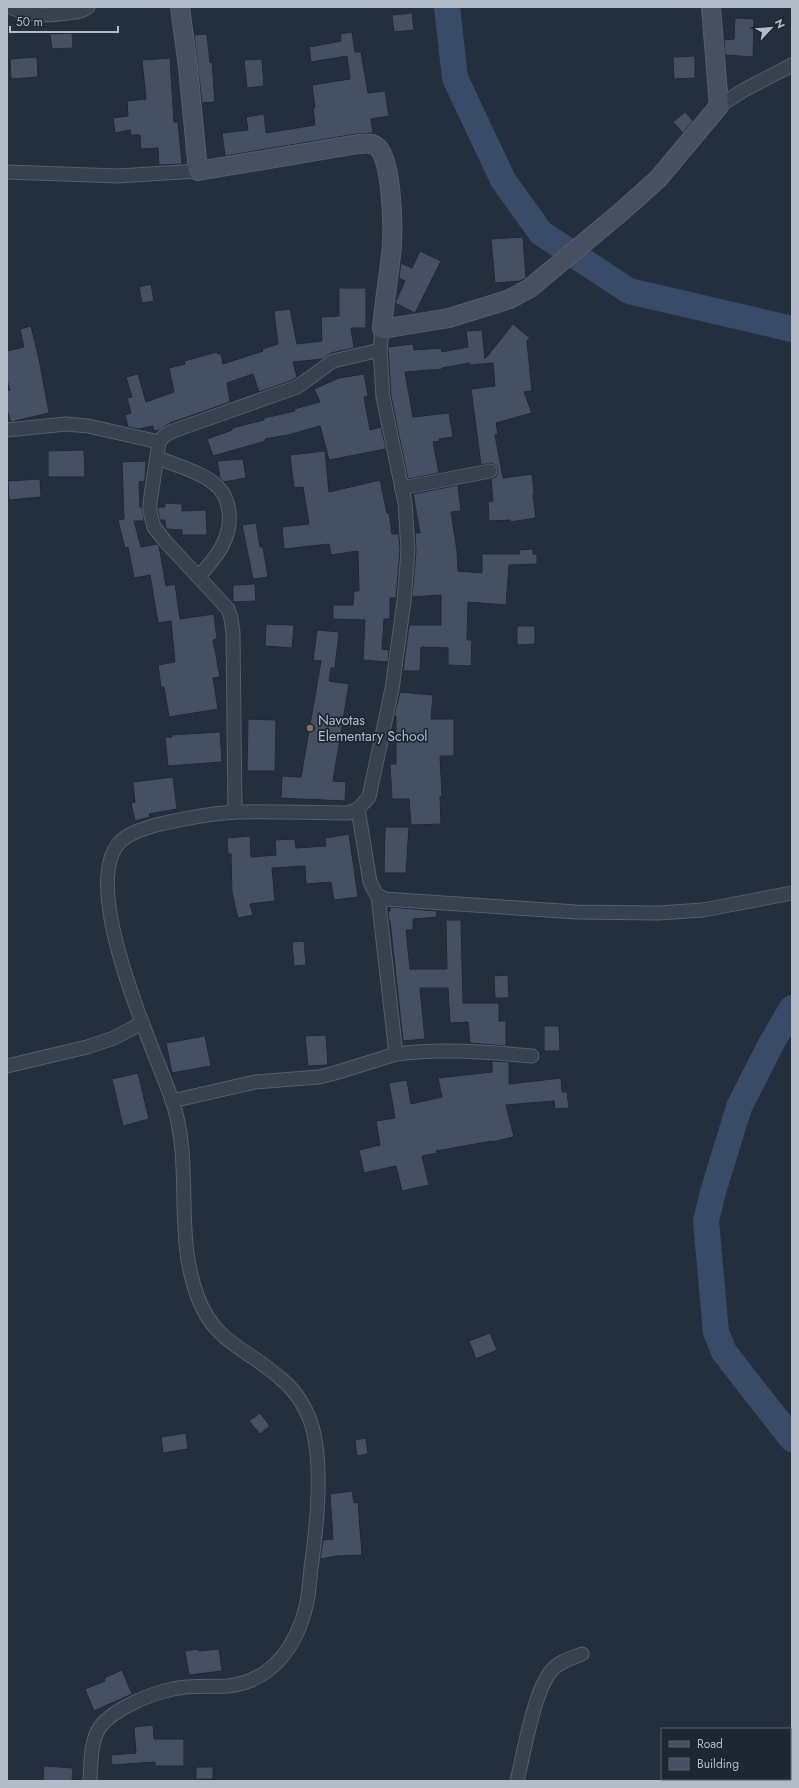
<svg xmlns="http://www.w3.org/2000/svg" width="799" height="1788" font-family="Jost,sans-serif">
	<rect width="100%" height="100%" fill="#242f3e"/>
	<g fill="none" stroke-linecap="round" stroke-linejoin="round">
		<g stroke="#394c67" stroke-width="26">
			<path d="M447 7 455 78 503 180 541 233 629 291 792 329"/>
			<path d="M792 1008 771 1044 739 1107 713 1192 706 1221 716 1332 724 1352 792 1439"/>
		</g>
	</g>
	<g fill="#455162" stroke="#1f2835">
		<path d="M412 13 414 30 394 32 392 15Z"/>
		<path d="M735 18 754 19 753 57 725 55 724 40 734 39Z"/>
		<path d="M352 32 355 52H361L368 93 385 91 389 116 371 119 373 133 356 134 225 156 222 133 248 130 246 117 264 114 266 133 315 125 313 108H315L312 85 350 79 347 56 311 62 309 47 341 41 340 34Z"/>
		<path d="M72 33 73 48 52 49 50 34Z"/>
		<path d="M207 34 210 63 212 62 215 102 202 103 194 35Z"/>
		<path d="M695 56V78L674 79 673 57Z"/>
		<path d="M37 57 38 77 11 79 10 59Z"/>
		<path d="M170 58 174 122H178L182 164 159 165 158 148 141 149 140 135H131L130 130 115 133 113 118 128 116 127 101 146 99 142 60Z"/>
		<path d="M262 59 264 86 247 88 244 60Z"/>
		<path d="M685 112 693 121 683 133 673 122Z"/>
		<path d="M523 237 526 278 520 281 495 283 491 239Z"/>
		<path d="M420 251 441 261 415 313 395 303 405 281 399 278 401 263 412 268Z"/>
		<path d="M151 284 154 301 142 303 139 287Z"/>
		<path d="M339 288H366V328H351L354 348 331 353 323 359 293 362 297 377 293 380 259 392 253 374 227 383 230 402 170 423 159 430 154 431 153 426 139 429 128 427 125 415 131 413 127 398 132 397 126 377 138 374 146 402 174 392 169 368 185 364 184 361 217 352 218 354H221L223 364 263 351 262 349 278 344 274 311 290 309 297 344 322 341 321 317 339 316Z"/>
		<path d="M513 324 530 338 527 341 532 391 524 392 532 413 496 423 498 434 495 435 503 478 532 474 534 493 533 494 536 518 510 522V520L489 521 488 502 493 501 491 479 496 477 498 470 496 466 492 463 481 465 471 389 495 386 493 363 470 365 469 363 442 368 443 369 405 372 413 417 449 413 453 437 439 439 440 441 433 442 439 473 408 479 391 396 388 347 413 344 414 350 441 348 442 352 468 347 466 331 482 330 485 359Z"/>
		<path d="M31 326 39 359 49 413 11 422 7 410V391L10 390 7 380V351L24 347 20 329Z"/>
		<path d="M364 374 368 396 364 397 370 430 381 427 386 449 329 460 320 426 288 435 265 439 266 441 213 456 207 439 232 430V428L264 420V418L295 411 294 409 320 402 314 389 339 378Z"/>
		<path d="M84 450 85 477H48V451Z"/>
		<path d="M325 451 329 492 380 480 387 513H389L392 534H399L400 550 396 598H390V619H384L382 649 389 650 388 662 363 660 365 620 333 619V605H353L354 591H359L358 551 331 555 329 544 284 549 282 527 309 524 303 487 294 488 290 455Z"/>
		<path d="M243 459 246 478 224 482 220 478 217 461Z"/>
		<path d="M146 461 145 481 139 482 140 507H142L144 521H134L141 547 157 544 159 546 166 586 175 584 180 619 214 614 217 639 213 640 220 677 213 678 218 709 169 717 164 687H161L158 665 175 662 171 621 158 623 150 575 134 578 128 547 125 548 118 520 124 519 122 462Z"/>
		<path d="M40 479 41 497 9 500 8 481Z"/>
		<path d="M458 485 461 511 451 512 457 551 458 571 482 573V554H520L519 550 533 549V554H537V564L509 565 506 605 468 602 467 640H472L471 666 448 665V648L421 647 420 671H403L409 625H441V595L412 597 416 551 415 533H420L413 494Z"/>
		<path d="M165 503 182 504V511L206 510 207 535H182V530L166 529 165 520H160L158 511V507H165Z"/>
		<path d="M256 523 260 547H263L268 577 253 579 242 525Z"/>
		<path d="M255 584 256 601 233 602V585Z"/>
		<path d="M266 624 294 625 292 648 265 646Z"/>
		<path d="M517 626H535V644L517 645Z"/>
		<path d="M317 630 339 632 335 668H331L329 681 349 684 333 781 346 782 345 801 281 798 282 776 301 777 321 661 313 660Z"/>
		<path d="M400 692 433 695 431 719H454V756H440L442 796 440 797 441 824 411 825 409 799H392L390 764H396V716H394Z"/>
		<path d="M248 719 276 720 275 771H247Z"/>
		<path d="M220 732 222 762 168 766 165 737H172V735Z"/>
		<path d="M173 777 177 809 149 814 150 817 135 821 131 803 135 802 133 782Z"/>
		<path d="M385 827H409L406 873H384Z"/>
		<path d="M349 834 358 897 334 900 331 882 306 884 305 866 272 868 275 901 250 904 253 915 238 918 232 893 231 854H228L227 838 250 836 251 857 276 855 275 840 295 839 296 848 326 846 325 838Z"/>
		<path d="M390 907 436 911 437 917 413 919V930H406L410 969H447L446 920H461L463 1003H499V1021H506V1046L470 1043 468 1022 450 1023 448 988H420L425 1039 403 1041 390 921H389L388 911H390Z"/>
		<path d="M304 941 306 965 294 966 292 942Z"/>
		<path d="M508 975 509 998H495L494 976Z"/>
		<path d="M544 1026H559L560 1051H544Z"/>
		<path d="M326 1035 328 1065 308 1066 305 1036Z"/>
		<path d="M205 1036 211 1066 172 1073 166 1043Z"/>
		<path d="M492 1061 509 1062V1084L561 1078 562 1092H567L569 1108 555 1109 554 1101 506 1105 514 1137 492 1142V1141L436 1151 437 1153 422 1156 429 1185 402 1191 396 1166 364 1173 359 1150 380 1145 376 1121 395 1118 389 1083 407 1080 411 1104 442 1097 438 1078 492 1072Z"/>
		<path d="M138 1073 149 1119 123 1126 112 1079Z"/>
		<path d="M490 1333 497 1350 476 1359 469 1341Z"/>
		<path d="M260 1413 270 1426 260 1434 249 1421Z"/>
		<path d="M186 1433 188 1449 163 1453 161 1437Z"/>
		<path d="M366 1438 368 1454 357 1456 355 1440Z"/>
		<path d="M352 1491 354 1503 358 1502 362 1555 337 1556 320 1559 323 1540 333 1539 330 1494Z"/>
		<path d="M198 1649V1651L219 1649 222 1671 189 1675 185 1651Z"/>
		<path d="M122 1670 132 1694 94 1711 85 1689 105 1681 104 1678Z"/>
		<path d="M153 1725 154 1739H184V1766H155V1762L112 1765 111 1755 136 1753 134 1727Z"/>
		<path d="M44 1766 73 1768 72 1781H43Z"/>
		<rect x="196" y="1767" width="17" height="12"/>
	</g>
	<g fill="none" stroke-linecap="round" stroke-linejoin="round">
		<g stroke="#565f6c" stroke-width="15">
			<g id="street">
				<path d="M10 7C30 16 46 16 67 13 75 12 82 12 88 7"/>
				<path d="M719 106 744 90 792 65"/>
				<path d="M7 172 118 176 198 171"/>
				<path d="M7 430 66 424 88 426 159 442"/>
				<path d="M158 458C177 466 203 472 218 487 225 494 228 503 229 512 232 538 216 558 199 576"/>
				<path d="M402 488 490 471"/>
				<path d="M358 809 370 882 376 894 385 899 576 912 658 913 703 910 792 893"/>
				<path d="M235 812 233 633 231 618 228 609 165 541 154 527 150 512V503L159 442 165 435 173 431 297 387 333 361 380 350"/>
				<path d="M396 1054C442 1048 487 1052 532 1056"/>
				<path d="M7 1066 87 1047 114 1038 142 1023"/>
				<path d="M172 1101 255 1082 319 1077 335 1073 396 1054 378 896"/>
				<path d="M90 1781C91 1764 90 1742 100 1727 113 1709 152 1693 173 1689 190 1685 210 1687 228 1686 274 1681 298 1643 307 1602 309 1591 310 1579 311 1568 317 1526 324 1463 311 1423 305 1406 294 1389 280 1378 248 1349 215 1343 198 1298 173 1233 194 1164 172 1100 154 1048 79 890 119 843 128 833 143 829 156 825 182 819 210 813 238 812 274 811 311 813 348 813L358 809 369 797 392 689 404 601 408 550 405 503 383 397 380 350 382 329"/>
				<path d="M517 1781C524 1753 534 1690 552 1670 560 1661 572 1658 582 1654"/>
			</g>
		</g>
		<g stroke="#565f6c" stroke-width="20">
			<path id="secondary" d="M180 7 188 67 198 171 358 144C364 144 370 142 376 146 392 156 393 224 392 244 390 272 384 300 382 329L449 318 510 299 530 288 621 212 658 179 719 106 711 7"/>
		</g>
		<use href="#street" stroke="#38414e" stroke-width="13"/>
		<use href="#secondary" stroke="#465061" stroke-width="18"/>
	</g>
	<circle fill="#8d6e63" stroke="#1d2633" stroke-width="1.5" cx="310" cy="728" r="4"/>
	<g text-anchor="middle" stroke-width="3.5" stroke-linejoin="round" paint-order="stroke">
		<g font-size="14" fill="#b4bcc9" stroke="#1d2633" text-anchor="start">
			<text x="318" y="725">Navotas<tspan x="318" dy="16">Elementary School</tspan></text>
		</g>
	</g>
	<rect width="799" height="1788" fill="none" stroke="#b4bcc9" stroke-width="16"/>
	<rect x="661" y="1728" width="130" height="52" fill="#1d2633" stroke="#59626f"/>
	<rect x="669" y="1741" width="20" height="6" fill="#465061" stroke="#59626f"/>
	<text x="697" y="1748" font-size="12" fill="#b4bcc9">Road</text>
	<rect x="669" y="1758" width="20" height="12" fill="#455162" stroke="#59626f"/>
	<text x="697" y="1768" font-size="12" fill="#b4bcc9">Building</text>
	<g transform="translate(771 28) rotate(64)" stroke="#1d2633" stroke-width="3" paint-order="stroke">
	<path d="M0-3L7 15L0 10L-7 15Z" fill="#b4bcc9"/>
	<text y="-6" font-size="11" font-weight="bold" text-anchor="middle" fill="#b4bcc9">N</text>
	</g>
	<path d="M10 26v6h108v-6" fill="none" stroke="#b4bcc9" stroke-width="2"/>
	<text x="16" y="26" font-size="12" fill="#b4bcc9" stroke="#1d2633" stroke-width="3" paint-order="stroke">50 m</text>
</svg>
